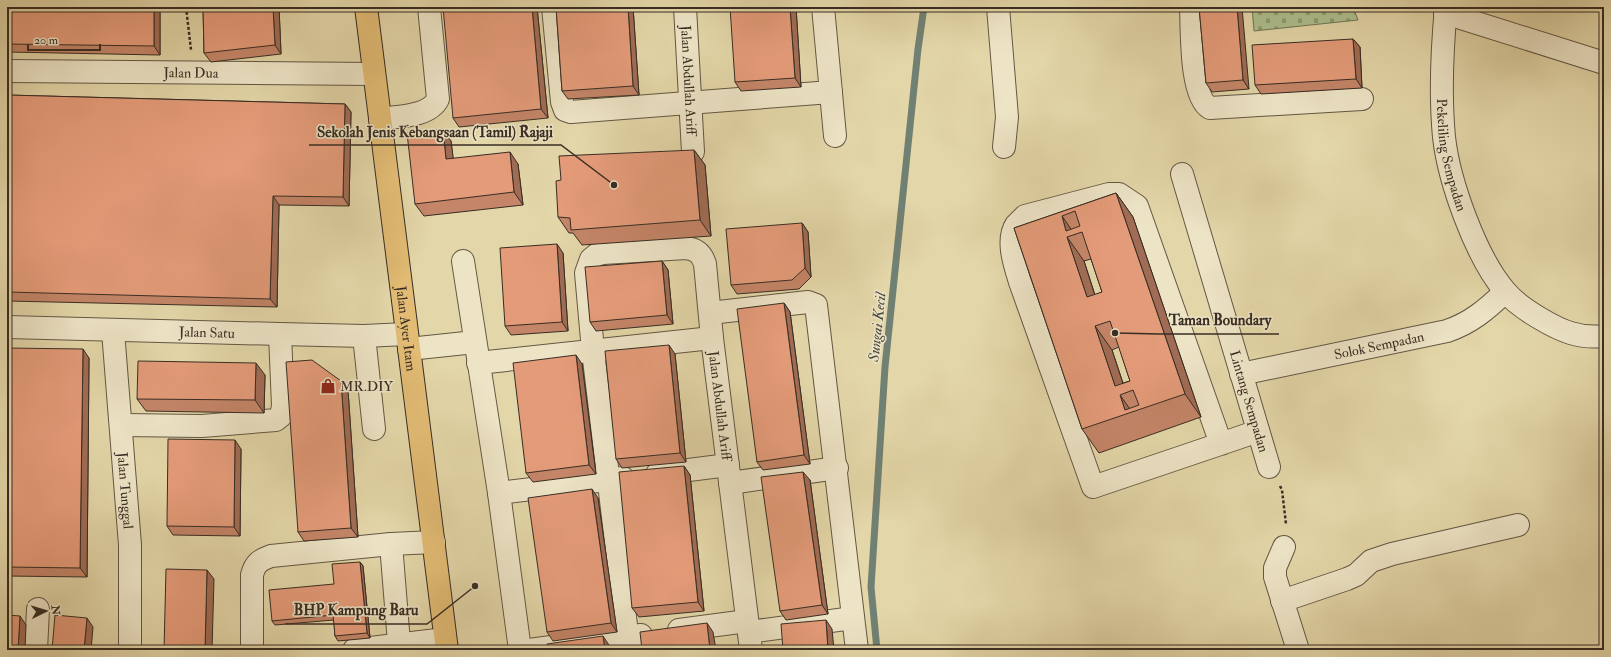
<svg xmlns="http://www.w3.org/2000/svg" width="1611" height="657" font-family="'IM FELL Double Pica',serif">
	<defs>
		<pattern id="cemetery-stones" width="16" height="16" patternUnits="userSpaceOnUse"><rect width="16" height="16" fill="#adbf8d"/><path d="M2 7V4a2 2 0 0 1 4 0v3zM10 15v-3a2 2 0 0 1 4 0v3z" fill="#8e9c73"/></pattern>
	</defs>
	<rect width="100%" height="100%" fill="#e3d6a8"/>
	<filter id="stains"><feTurbulence type="fractalNoise" baseFrequency=".005" numOctaves="4"/><feColorMatrix values="0 0 0 0 .2 0 0 0 0 .09 0 0 0 0 .02 0 0 0 .5 -.17"/></filter>
	<radialGradient id="worn" r=".72"><stop offset=".6" stop-color="#630" stop-opacity="0"/><stop offset="1" stop-color="#630" stop-opacity=".3"/></radialGradient>
	<path fill="url(#cemetery-stones)" stroke="#727658" d="M1252 7H1353L1358 20 1254 31Z"/>
	<g fill="none" stroke-linecap="round" stroke-linejoin="round">
		<path stroke="#708174" stroke-width="7" d="M877 650 871 587 885 367 918 49 924 7"/>
		<g stroke="#635744" stroke-width="24">
			<g id="minor">
				<path d="M553 7 562 102 565 110 571 112 831 92"/>
				<path id="s1" d="M685 7 693 152"/>
				<path d="M823 7 835 136"/>
				<path d="M998 7 1007 117 1004 147"/>
				<path d="M1191 7C1192 29 1190 97 1210 108L1362 99"/>
				<path id="s2" d="M1446 7C1442 50 1440 95 1444 137 1449 182 1476 257 1505 291 1514 302 1529 312 1541 319 1561 331 1580 339 1604 336"/>
				<path d="M1445 13 1604 63"/>
				<path id="s3" d="M7 71 374 74"/>
				<path d="M380 119C398 116 429 117 438 99L429 7"/>
				<path id="s4" d="M1182 174 1269 467"/>
				<path d="M463 261 499 493 520 650"/>
				<path d="M710 313 808 302 816 305 857 650"/>
				<path id="s5" d="M7 327 280 334 364 336 406 334"/>
				<path id="s6" d="M113 331 130 545V650"/>
				<path d="M364 336 374 429"/>
				<path d="M409 349 475 342"/>
				<path d="M478 363 712 338"/>
				<path id="s7" d="M1241 374 1447 331C1471 323 1487 309 1505 292"/>
				<path d="M122 425 202 426 276 420 281 416 283 406 280 334"/>
				<path d="M1221 444 1137 206 1119 194H1109L1025 216C1022 219 1019 222 1016 225 1006 240 1015 266 1020 282L1093 487 1235 439 1258 431"/>
				<path d="M657 474 728 465"/>
				<path d="M730 483 837 468"/>
				<path d="M499 493 623 478"/>
				<path d="M1284 547 1275 568V577L1298 650"/>
				<path d="M1282 601 1347 579 1356 575 1371 561 1392 554 1518 525"/>
				<path d="M679 630 747 621"/>
				<path d="M749 632 853 618"/>
				<path d="M399 643 391 544 434 542"/>
				<path d="M252 646V575C255 563 260 560 271 556L391 544"/>
				<path d="M36 650 38 609"/>
				<path d="M354 650 445 639"/>
				<path d="M529 650 641 635"/>
				<path id="s8" d="M629 650 593 351 586 273 591 259 596 255 603 253 686 248C696 249 702 254 705 264L712 338 751 650"/>
			</g>
		</g>
		<g stroke="#382d23" stroke-width="24">
			<g id="major">
				<path id="s9" d="M366 7 447 650"/>
			</g>
		</g>
		<g stroke="#382d23" stroke-width="2.5" stroke-dasharray="3 2" stroke-linecap="butt">
			<path d="M186 7 191 50"/>
			<path d="M1280 486 1282 490 1286 524"/>
		</g>
		<use href="#minor" stroke="#ede4c6" stroke-width="22"/>
		<use href="#major" stroke="#e2bb74" stroke-width="22"/>
	</g>
	<g fill="#c48568" stroke="#382d23" fill-rule="evenodd">
		<path d="M7 7H160V55L7 52Z"/>
		<path d="M203 7H279L281 54 211 62 204 53Z"/>
		<path d="M537 7 548 118 459 127 453 118Z"/>
		<path d="M556 7H633L639 95 568 99 562 91Z"/>
		<path d="M796 7 801 87 741 91 735 82Z"/>
		<path d="M1199 7 1249 89 1212 92 1206 83Z"/>
		<path d="M1353 39 1360 47 1362 88 1261 94 1255 85Z"/>
		<path d="M7 95 345 104 351 112 349 206 279 205 277 307 7 301Z"/>
		<path d="M451 141 453 159 518 164 523 205 424 216 415 204Z"/>
		<path d="M694 150 705 165 711 236 582 245 573 233H569L558 217Z"/>
		<path d="M1116 193 1133 217 1201 417 1099 453 1082 429 1014 228ZM1091 259 1102 292 1095 295 1084 261ZM1119 347 1130 381 1123 383 1112 350Z"/>
		<path d="M802 223 808 232 811 277 799 289 737 294 731 285Z"/>
		<path d="M563 253 568 331 511 335 505 326Z"/>
		<path d="M662 261 668 270 673 324 596 331 590 322Z"/>
		<path d="M784 303 790 312 810 464 763 470 757 462Z"/>
		<path d="M7 348 89 358 87 577 7 576Z"/>
		<path d="M675 354 686 462 622 468 616 459Z"/>
		<path d="M582 364 596 474 533 482 526 473Z"/>
		<path d="M265 375 264 413 146 411 137 399Z"/>
		<path d="M341 381 348 390 358 537 304 541 298 532Z"/>
		<path d="M241 449 240 536 173 535 167 526Z"/>
		<path d="M684 466 690 475 704 611 639 617 632 608Z"/>
		<path d="M810 480 828 614 786 620 780 611Z"/>
		<path d="M598 498 617 632 553 641 547 632Z"/>
		<path d="M360 562 363 566 370 638 338 641 335 636 334 620 275 625 272 621 334 584Z"/>
	</g>
	<g fill="#a06c55" stroke="#382d23">
		<path d="M154 7H160V55L154 46Z"/>
		<path d="M273 7H279L281 54 275 45Z"/>
		<path d="M532 7H537L548 118 541 109Z"/>
		<path d="M628 7H633L639 95 633 86Z"/>
		<path d="M790 7H796L801 87 795 78Z"/>
		<path d="M1237 7H1242L1249 89 1243 80Z"/>
		<path d="M1353 39 1360 47 1362 88 1356 79Z"/>
		<path d="M345 104 351 112 349 206 343 197Z"/>
		<path d="M443 129 451 141 455 172 446 159Z"/>
		<path d="M694 150 705 165 711 236 700 220Z"/>
		<path d="M510 152 518 164 523 205 514 192Z"/>
		<path d="M1116 193 1133 217 1201 417 1185 394Z"/>
		<path d="M273 196 279 205 277 307 270 299Z"/>
		<path d="M1062 216 1075 235 1066 231Z"/>
		<path d="M802 223 808 232 811 277 805 268Z"/>
		<path d="M1067 237 1084 261 1103 321 1087 297Z"/>
		<path d="M557 244 563 253 568 331 562 322Z"/>
		<path d="M662 261 668 270 673 324 667 315Z"/>
		<path d="M784 303 790 312 810 464 804 455Z"/>
		<path d="M1095 326 1112 350 1126 393 1115 386Z"/>
		<path d="M669 345 675 354 686 462 680 453Z"/>
		<path d="M83 349 89 358 87 577 80 568Z"/>
		<path d="M576 355 582 364 596 474 589 465Z"/>
		<path d="M256 363 265 375 264 413 255 400Z"/>
		<path d="M341 381 348 390 358 537 351 528Z"/>
		<path d="M1120 395 1132 412 1125 410Z"/>
		<path d="M235 440 241 449 240 536 234 527Z"/>
		<path d="M684 466 690 475 704 611 698 602Z"/>
		<path d="M803 472 810 480 828 614 822 605Z"/>
		<path d="M592 489 598 498 617 632 611 623Z"/>
		<path d="M360 562 363 566 370 638 367 633Z"/>
		<path d="M207 570 214 579 212 650H205Z"/>
		<path d="M20 616 26 625 25 650H18Z"/>
		<path d="M87 618 93 627 91 650H84Z"/>
		<path d="M826 620 832 629 834 650H828Z"/>
		<path d="M707 623 713 632 716 650H710Z"/>
		<path d="M603 636 609 645 610 650H605Z"/>
	</g>
	<g fill="#e49b79" stroke="#382d23" fill-rule="evenodd">
		<path d="M7 7H154V46L7 44Z"/>
		<path d="M203 7H273L275 45 204 53Z"/>
		<path d="M443 7H532L541 109 453 118Z"/>
		<path d="M556 7H628L633 86 562 91Z"/>
		<path d="M730 7H790L795 78 735 82Z"/>
		<path d="M1199 7H1237L1243 80 1206 83Z"/>
		<path d="M1353 39 1356 79 1255 85 1252 45Z"/>
		<path d="M7 95 345 104 343 197 273 196 270 299 7 292Z"/>
		<path d="M443 129 446 159 510 152 514 192 415 204 407 133Z"/>
		<path d="M694 150 700 220 571 230 570 218 558 217 556 181 561 180 559 156Z"/>
		<path d="M1116 193 1185 394 1082 429 1014 228ZM1075 211 1080 226 1066 231 1062 216ZM1082 232 1102 292 1087 297 1067 237ZM1110 321 1130 381 1115 386 1095 326ZM1133 390 1139 405 1125 410 1120 395Z"/>
		<path d="M802 223 805 268 792 280 731 285 726 229Z"/>
		<path d="M557 244 562 322 505 326 500 248Z"/>
		<path d="M662 261 667 315 590 322 585 267Z"/>
		<path d="M784 303 804 455 757 462 737 309Z"/>
		<path d="M669 345 680 453 616 459 605 351Z"/>
		<path d="M7 348 83 349 80 568 7 567Z"/>
		<path d="M576 355 589 465 526 473 513 363Z"/>
		<path d="M312 360 341 381 351 528 298 532 286 362Z"/>
		<path d="M138 361 256 363 255 400 137 399Z"/>
		<path d="M168 439 235 440 234 527 167 526Z"/>
		<path d="M684 466 698 602 632 608 619 472Z"/>
		<path d="M803 472 822 605 780 611 761 477Z"/>
		<path d="M592 489 611 623 547 632 528 498Z"/>
		<path d="M360 562 367 633 335 636 333 615 272 621 269 590 334 584 332 564Z"/>
		<path d="M166 569 207 570 205 650H164Z"/>
		<path d="M7 615 20 616 18 650H7Z"/>
		<path d="M55 615 87 618 84 650H52Z"/>
		<path d="M826 620 828 650H783L781 624Z"/>
		<path d="M707 623 710 650H642L640 632Z"/>
		<path d="M603 636 605 650H548L547 644Z"/>
	</g>
	<defs>
		<g id="shop-bare" transform="scale(1.2)"><path d="M-5-2.5h2.3a2.7 3.5 0 0 1 5.4 0H5L5.5 6h-11ZM-1.5-2.5h3a1.5 2.3 0 0 0-3 0Z" fill="#8f2418" stroke="#ede4c6" stroke-width="2.5" paint-order="stroke"/></g>
	</defs>
	<g fill-rule="evenodd">
		<use href="#shop-bare" x="328" y="386"/>
	</g>
	<g text-anchor="middle" stroke-width="3" stroke-linejoin="round" paint-order="stroke">
		<g font-size="14" fill="#382d23" stroke="#ede4c6">
			<text dy="5" stroke="none"><textPath href="#s3" startOffset="184">Jalan Dua</textPath></text>
			<text dy="5" stroke="none"><textPath href="#s1" startOffset="73">Jalan Abdullah Ariff</textPath></text>
			<text dy="5" stroke="none"><textPath href="#s2" startOffset="149">Pekeliling Sempadan</textPath></text>
			<text dy="5" stroke="none"><textPath href="#s9" startOffset="324">Jalan Ayer Itam</textPath></text>
			<text dy="5" stroke="none"><textPath href="#s5" startOffset="200">Jalan Satu</textPath></text>
			<text dy="5" stroke="none"><textPath href="#s7" startOffset="141">Solok Sempadan</textPath></text>
			<text dy="5" stroke="none"><textPath href="#s4" startOffset="237">Lintang Sempadan</textPath></text>
			<text dy="5" stroke="none"><textPath href="#s8" startOffset="660">Jalan Abdullah Ariff</textPath></text>
			<text dy="5" stroke="none"><textPath href="#s6" startOffset="160">Jalan Tunggal</textPath></text>
		</g>
		<g font-size="14" fill="#382d23" stroke="#ede4c6" text-anchor="start">
			<text x="340" y="391">MR.DIY</text>
		</g>
		<g font-size="15" font-style="italic" fill="#4b493e" stroke="#ede4c6">
			<text transform="translate(877 327) rotate(-84)" y="5">Sungai Kecil</text>
		</g>
	</g>
	<path fill="none" stroke="#382d23" stroke-width="1.5" d="M614 185L561 145H309M1115 333L1160 334H1279M475 586L427 624H285"/>
	<g fill="#382d23" stroke="#ede4c6" stroke-width="1.5">
		<circle cx="614" cy="185" r="4"/>
		<circle cx="1115" cy="333" r="4"/>
		<circle cx="475" cy="586" r="4"/>
	</g>
	<g font-size="15" text-anchor="middle" font-weight="bold" fill="#382d23" stroke="#ede4c6" stroke-width="3" stroke-linejoin="round" paint-order="stroke">
		<text x="435" y="137">Sekolah Jenis Kebangsaan (Tamil) Rajaji</text>
		<text x="1220" y="325">Taman Boundary</text>
		<text x="356" y="615">BHP Kampung Baru</text>
	</g>
	<rect width="1611" height="657" fill="none" stroke="#e3d6a8" stroke-width="24"/>
	<rect x="8" y="8" width="1595" height="641" fill="none" stroke="#382d23" stroke-width="2"/>
	<rect x="12" y="12" width="1587" height="633" fill="none" stroke="#382d23"/>
	<g transform="translate(46 611) rotate(85)" stroke="#ede4c6" stroke-width="3" paint-order="stroke">
	<path d="M0-3L7 15L0 10L-7 15Z" fill="#382d23"/>
	<text y="-6" font-size="11" font-weight="bold" text-anchor="middle" fill="#382d23">N</text>
	</g>
	<path d="M28 44v6h72v-6" fill="none" stroke="#382d23" stroke-width="2"/>
	<text x="34" y="44" font-size="12" fill="#382d23" stroke="#ede4c6" stroke-width="3" paint-order="stroke">20 m</text>
	<rect width="100%" height="100%" filter="url(#stains)"/>
	<rect width="100%" height="100%" fill="url(#worn)"/>
</svg>
